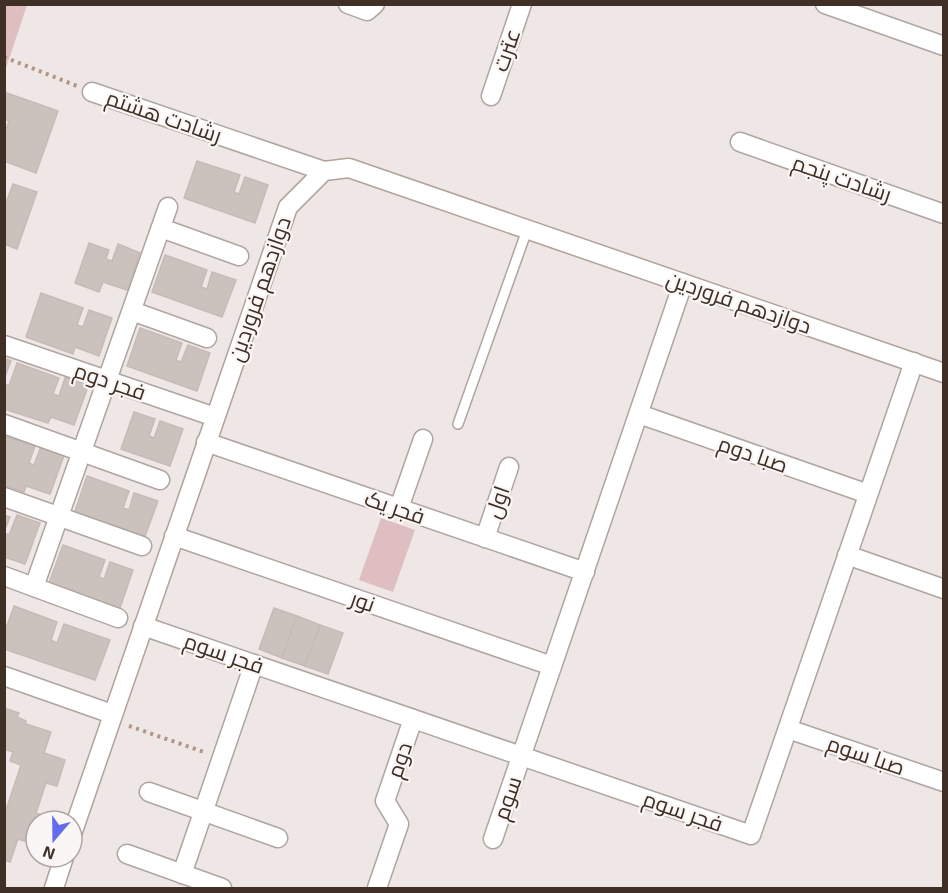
<svg xmlns="http://www.w3.org/2000/svg" width="948" height="893" font-family="'Exo 2',Cairo,sans-serif">
	<rect width="100%" height="100%" fill="#eee7e5"/>
	<g fill="#debec0">
		<path d="M5 4 27 5 5 71 4 5Z"/>
		<path d="M381 518 415 530 393 592 359 580Z"/>
	</g>
	<g fill="#cbc2bd" stroke="#c7bbb7" stroke-width="1.5">
		<path d="M4 92 58 111 36 173 4 161V134L9 121 4 119Z"/>
		<path d="M197 161 240 175 234 192 239 194 245 177 268 185 255 223 184 198Z"/>
		<path d="M13 184 37 192 17 249 4 244V200H7Z"/>
		<path d="M89 243 109 250 106 259 112 261 118 244 140 253 127 290 103 282 99 292 75 283Z"/>
		<path d="M165 255 207 270 201 287 207 289 212 272 236 280 222 317 152 292Z"/>
		<path d="M41 293 83 308 77 325 83 327 89 310 112 318 99 356 75 347 73 354 26 337Z"/>
		<path d="M140 328 182 343 176 360 181 362 188 345 210 353 197 391 127 366Z"/>
		<path d="M4 358 11 361 4 379Z"/>
		<path d="M17 363 59 378 53 394 59 396 66 375 89 384 74 425 51 417 48 423 4 409V384L9 386Z"/>
		<path d="M134 412 155 419 149 436 154 438 160 421 183 429 170 466 121 449Z"/>
		<path d="M4 436 35 446 29 463 34 465 42 444 65 453 50 494 26 486 24 492 4 485Z"/>
		<path d="M87 476 129 491 123 508 129 510 134 493 158 501 144 539 74 514Z"/>
		<path d="M4 515 10 517 4 532Z"/>
		<path d="M17 515 40 523 25 564 4 557V533L9 535Z"/>
		<path d="M63 545 105 560 99 577 104 579 110 562 133 570 120 608 49 583Z"/>
		<path d="M14 606 57 622 51 640 57 643 64 624 110 640 95 680 4 649V625L7 626Z"/>
		<path d="M274 608 297 616 282 658 259 649Z"/>
		<path d="M297 616 320 625 305 666 282 658Z"/>
		<path d="M320 625 343 633 328 674 305 666Z"/>
		<path d="M4 708 19 713 17 717 26 721V724L51 732 44 753 65 760 57 786 46 783 36 813 49 818 48 821H36V845L18 839 10 862 4 860V816L21 765 10 761 13 752 4 749Z"/>
	</g>
	<g fill="none" stroke-linecap="round" stroke-linejoin="round">
		<g stroke="#afa5a0" stroke-width="12">
			<path id="lane" d="M458 424 527 230"/>
		</g>
		<g stroke="#afa5a0" stroke-width="21">
			<g id="street">
				<path d="M348 4 367 11 375 4"/>
				<path d="M825 4 944 46"/>
				<path d="M92 92 324 171"/>
				<path d="M491 96 522 4"/>
				<path d="M740 142 944 214"/>
				<path d="M161 228 239 256"/>
				<path d="M132 311 207 338"/>
				<path d="M4 345 215 417"/>
				<path d="M639 414 868 494"/>
				<path d="M4 424 160 480"/>
				<path d="M206 442 585 572"/>
				<path d="M4 497 142 546"/>
				<path d="M399 508 423 439"/>
				<path d="M174 536 552 666"/>
				<path d="M485 538 509 467"/>
				<path d="M847 555 944 589"/>
				<path d="M4 576 118 618"/>
				<path d="M34 587 168 207"/>
				<path d="M143 626 751 835 914 362"/>
				<path d="M4 676 112 714"/>
				<path d="M788 729 944 782"/>
				<path d="M149 792 278 838"/>
				<path d="M493 839 683 283"/>
				<path d="M127 854 222 888"/>
				<path d="M182 874 254 664"/>
				<path d="M377 888 399 824 385 801 413 719"/>
			</g>
		</g>
		<g stroke="#b1a29a" stroke-width="21">
			<g id="secondary">
				<path d="M72 834 288 207 324 171 349 168 944 373"/>
				<path d="M54 888 64 857"/>
			</g>
		</g>
		<g stroke="#b19586" stroke-width="4" stroke-dasharray="3 4.5" stroke-linecap="butt">
			<path d="M4 57 77 86"/>
			<path d="M129 726 207 753"/>
		</g>
		<use href="#lane" stroke="#fff" stroke-width="9"/>
		<use href="#street" stroke="#fff" stroke-width="18"/>
		<use href="#secondary" stroke="#fff" stroke-width="18"/>
	</g>
	<g text-anchor="middle" stroke-width="4.5" stroke-linejoin="round" paint-order="stroke">
		<g font-size="22" fill="#3f2f24" stroke="#faf6f5">
			<text transform="translate(506 50) rotate(-71)" y="8">عترت</text>
			<text transform="translate(164 116) rotate(19)" y="8">رشادت هشتم</text>
			<text transform="translate(842 178) rotate(19)" y="8">رشادت پنجم</text>
			<text transform="translate(259 289) rotate(-71)" y="8">دوازدهم فروردین</text>
			<text transform="translate(739 302) rotate(19)" y="8">دوازدهم فروردین</text>
			<text transform="translate(110 381) rotate(19)" y="8">فجر دوم</text>
			<text transform="translate(753 454) rotate(19)" y="8">صبا دوم</text>
			<text transform="translate(497 502) rotate(-71)" y="8">اول</text>
			<text transform="translate(395 507) rotate(19)" y="8">فجر یک</text>
			<text transform="translate(363 601) rotate(19)" y="8">نور</text>
			<text transform="translate(224 653) rotate(19)" y="8">فجر سوم</text>
			<text transform="translate(866 755) rotate(19)" y="8">صبا سوم</text>
			<text transform="translate(399 760) rotate(-71)" y="8">دوم</text>
			<text transform="translate(507 798) rotate(-71)" y="8">سوم</text>
			<text transform="translate(683 811) rotate(19)" y="8">فجر سوم</text>
		</g>
	</g>
	<rect width="948" height="893" fill="none" stroke="#3f2f24" stroke-width="12"/>
	<g transform="translate(54 839) rotate(200)"><circle r="28" fill="#faf6f5" stroke="#afa6a1" stroke-width="1.5"/>
	<path d="M0-4.5L10 22L0 15L-10 22Z" fill="#616cef"/>
	<text y="-9" font-size="16" font-weight="bold" text-anchor="middle" fill="#3f2f24">N</text>
	</g>
</svg>
